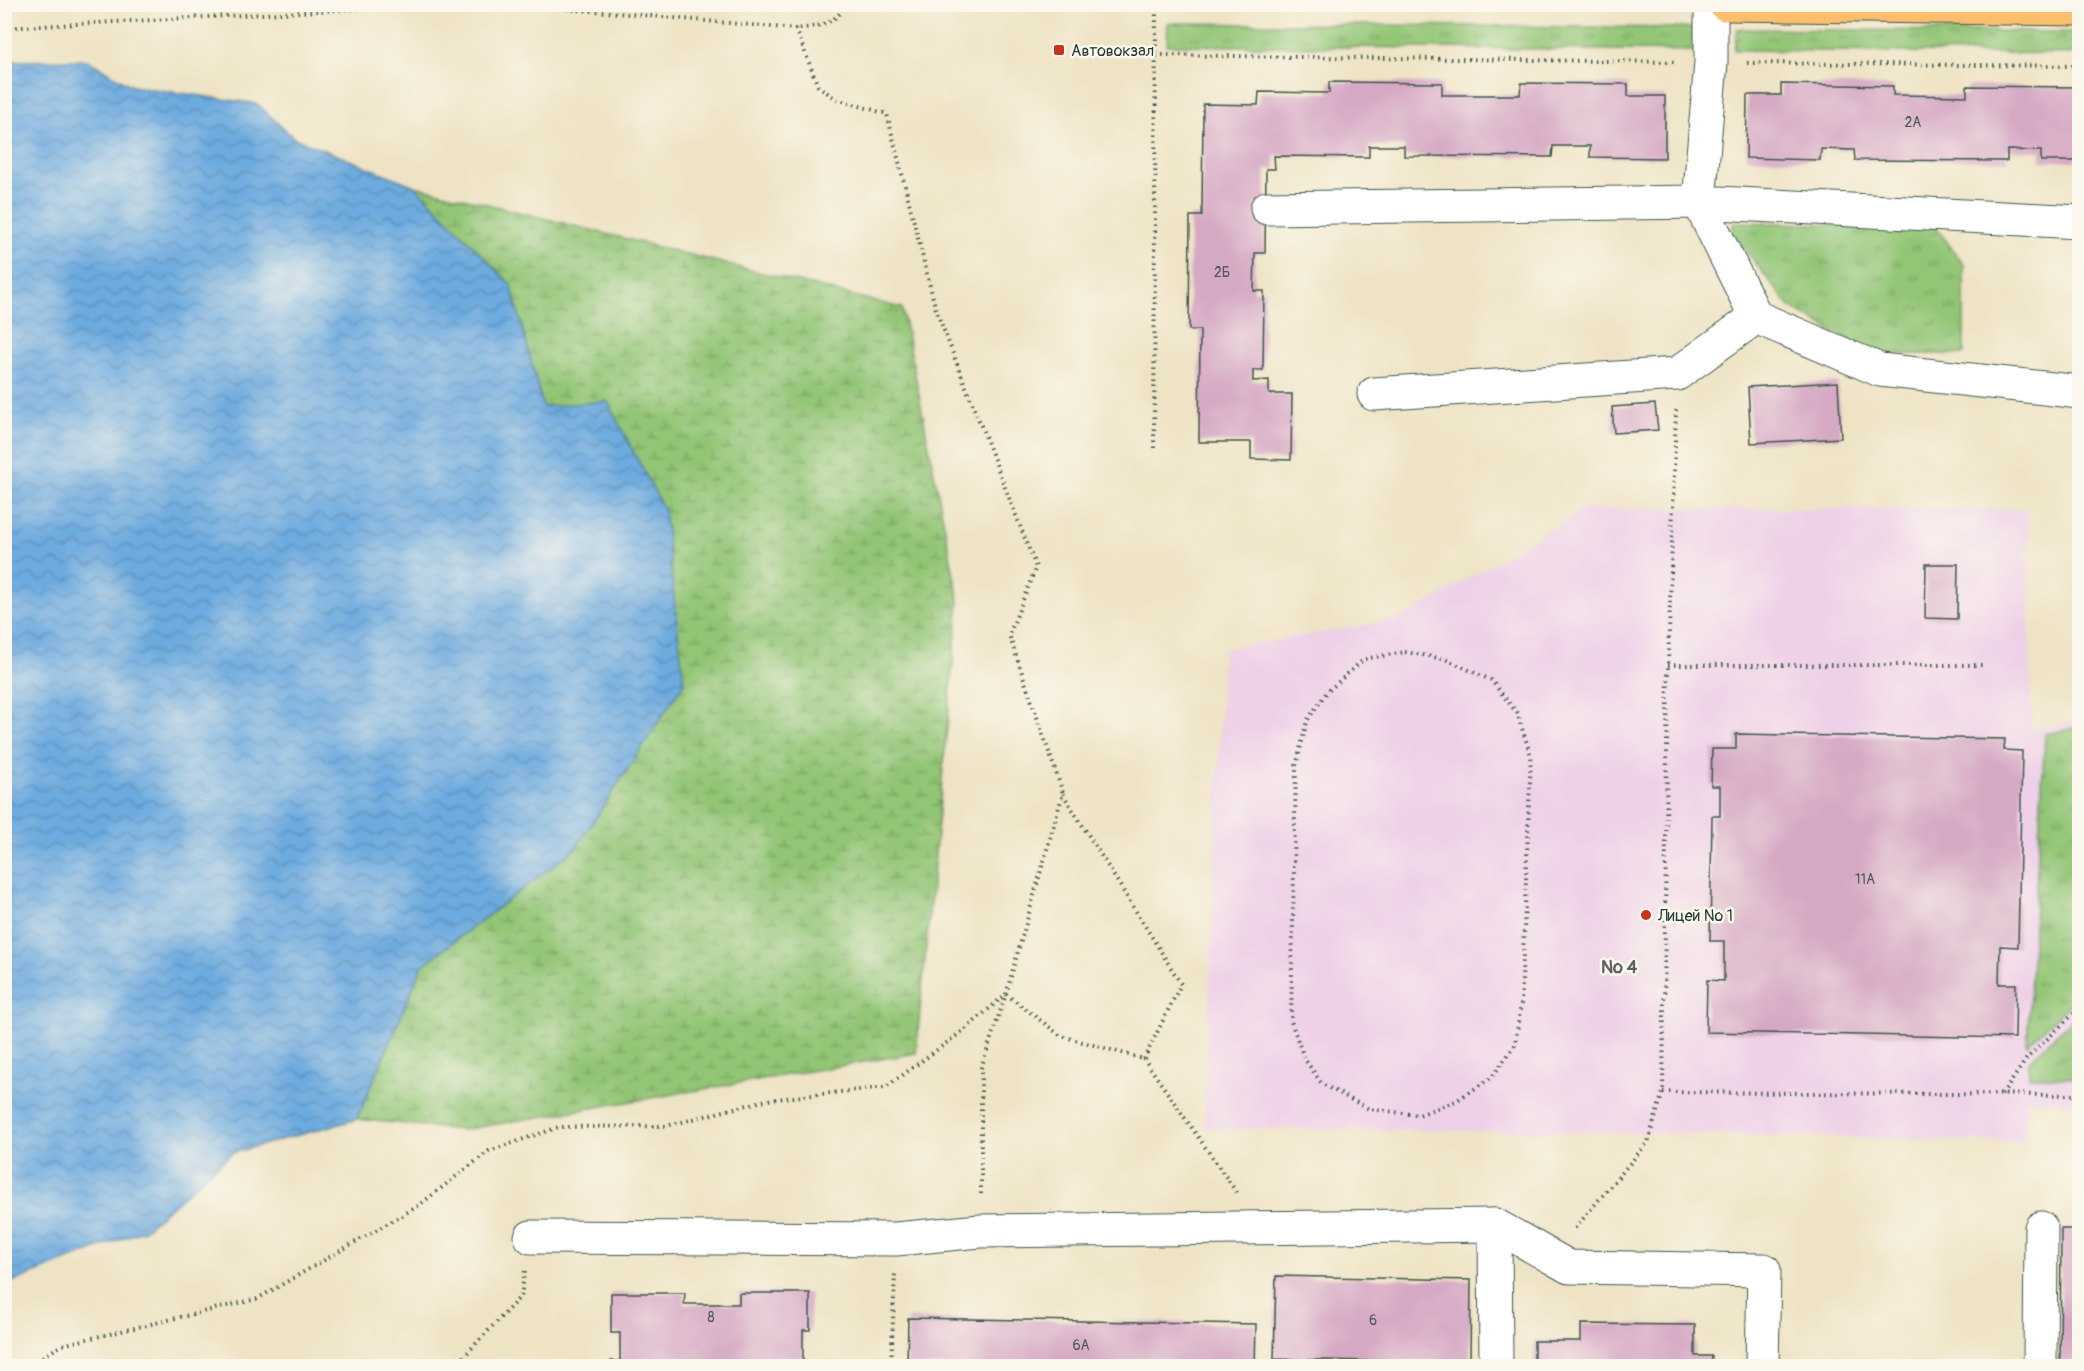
<svg xmlns="http://www.w3.org/2000/svg" width="2084" height="1371" font-family="Pangolin,sans-serif">
	<defs>
		<pattern id="grass-tufts" width="24" height="20" patternUnits="userSpaceOnUse" patternTransform="scale(1.5)"><rect width="24" height="20" fill="#92c575"/><path d="M3 7l-1-3M5 7V3M7 7l1-3M15 17l-1-3M17 17v-4M19 17l1-3" fill="none" stroke="#77a161"/></pattern>
		<pattern id="wetland-marsh" width="20" height="14" patternUnits="userSpaceOnUse" patternTransform="scale(1.5)"><rect width="20" height="14" fill="#92c575"/><path d="M1 5h8M5 5V1M11 12h8M15 12V8" fill="none" stroke="#77a161"/></pattern>
		<pattern id="water-waves" width="16" height="10" patternUnits="userSpaceOnUse" patternTransform="scale(1.5)"><rect width="16" height="10" fill="#6daadf"/><path d="M0 5q4-4 8 0t8 0" fill="none" stroke="#598cb6"/></pattern>
	</defs>
	<rect width="100%" height="100%" fill="#fbf7ec"/>
	<filter id="ink" filterUnits="userSpaceOnUse"><feTurbulence type="fractalNoise" baseFrequency=".0167" numOctaves="2"/><feDisplacementMap in="SourceGraphic" scale="12" xChannelSelector="R" yChannelSelector="G"/><feConvolveMatrix kernelMatrix="1 2 1 2 8 2 1 2 1" color-interpolation-filters="sRGB"/></filter>
	<filter id="wash" filterUnits="userSpaceOnUse"><feTurbulence type="fractalNoise" baseFrequency=".008" numOctaves="4" result="noise"/><feDisplacementMap in="SourceGraphic" scale="24" xChannelSelector="R" yChannelSelector="G"/><feGaussianBlur stdDeviation="1.35" result="paint"/><feColorMatrix in="noise" values="0 0 0 0 0 0 0 0 0 0 0 0 0 0 0 0 0 1.4 0 .05"/><feComposite in="paint" operator="in"/></filter>
	<g filter="url(#wash)">
		<rect width="100%" height="100%" fill="#eee3c4"/>
		<path fill="#eed0e8" d="M1584 509H2027L2032 729 2079 721V1103L2026 1101 2024 1142 1668 1133 1204 1128 1223 649 1401 619Z"/>
		<g fill="url(#grass-tufts)" stroke="#588154" stroke-width="1.5">
			<path d="M1168 23 1695 28 1696 51 1167 45Z"/>
			<path d="M1737 29 2079 32V54L1734 50Z"/>
			<path d="M1734 222 1936 227 1964 265V354H1887L1861 347 1790 307 1732 233Z"/>
			<path d="M2079 727V996L2027 1045 2045 734Z"/>
			<path d="M2079 1013V1078L2029 1077 2028 1062Z"/>
		</g>
		<path fill="url(#wetland-marsh)" stroke="#588154" stroke-width="1.5" d="M415 186 902 308 959 601 916 1053 462 1130 357 1119 422 966 576 848 543 407 511 285Z"/>
		<path fill="url(#water-waves)" stroke="#46748a" stroke-width="1.5" d="M87 60 132 86 257 104 294 138 415 186 511 285 543 407 607 401 664 510 684 683 576 848 422 966 357 1119 232 1153 144 1230 5 1285V61Z"/>
		<g id="blocks">
			<g fill="#d5a8c4">
				<path d="M1329 82 1442 83V95H1520L1521 83 1628 84V96H1665V158L1590 157V146H1553L1552 157 1404 156V146H1369V157L1274 156 1275 169H1266L1265 253H1255L1254 291H1264L1263 370H1253V381L1269 380V394H1292L1291 460 1251 459V442H1199L1200 330H1189L1190 216H1202L1203 104 1258 105 1259 92 1329 93Z"/>
				<path d="M1781 84 1893 86V95L1967 96V86L2080 87V161H2041V151L2007 150V161L1855 160 1854 150 1821 149 1820 160 1746 158 1747 95H1781Z"/>
				<path d="M1838 382 1841 438 1751 443 1748 387Z"/>
				<path d="M1655 404 1658 430 1614 433 1612 407Z"/>
				<path d="M1926 564H1958L1957 619 1925 618Z"/>
				<path d="M1736 734 2005 739 2004 750 2022 751 2018 947 2000 946 1999 984H2016L2015 1038 1706 1032 1707 980 1724 981V941H1710L1712 816H1720V786H1711L1712 749H1736Z"/>
				<path d="M2061 1229H2080V1366H2060Z"/>
				<path d="M1276 1276 1471 1280 1470 1363 1274 1359Z"/>
				<path d="M611 1293H685L684 1304H739V1293H810V1330H803V1366H611V1361H620V1333H611Z"/>
				<path d="M908 1318 1256 1324 1255 1366H907Z"/>
				<path d="M1581 1324 1695 1325V1356H1712L1711 1366H1534V1341H1581Z"/>
			</g>
		</g>
	</g>
	<g filter="url(#ink)">
		<use href="#blocks" fill-opacity="0" stroke="#3e564a" stroke-width="1.5"/>
		<g fill="none" stroke-linecap="round" stroke-linejoin="round">
			<g stroke="#3e564a" stroke-width="35">
				<g id="minor">
					<path d="M1711 4V62L1699 202 1756 317 1880 370 2080 392"/>
					<path d="M1267 208 1699 202 2080 222"/>
					<path d="M1374 394 1677 374 1756 317"/>
					<path d="M1495 1225 1496 1366"/>
					<path d="M531 1237 896 1239 980 1231 1495 1225 1569 1267 1764 1270 1762 1366"/>
					<path d="M2040 1366 2041 1228"/>
				</g>
			</g>
			<g stroke="#3e564a" stroke-width="35">
				<path id="major" d="M1725 4 2080 9"/>
			</g>
			<g stroke="#3e564a" stroke-width="4" stroke-dasharray="1.5 4.5" stroke-linecap="butt">
				<path d="M489 4 607 12 796 29C815 27 837 25 845 4"/>
				<path d="M4 28 448 4"/>
				<path d="M796 29 818 86 836 99 887 114 936 310 1036 567 1009 635 1063 793 1006 994 981 1068V1194"/>
				<path d="M1156 55 1677 62"/>
				<path d="M1747 63 2080 66"/>
				<path d="M1154 448 1156 4"/>
				<path d="M1405 652 1445 659 1491 680 1517 713 1531 756 1521 1004 1515 1045 1492 1077 1456 1101 1419 1115 1369 1109 1322 1084 1304 1058 1291 1021 1296 766 1307 721 1327 692 1364 659Z"/>
				<path d="M1668 665H1985"/>
				<path d="M1063 794 1181 984 1144 1059 1237 1193"/>
				<path d="M1663 1092 2080 1095"/>
				<path d="M2002 1095 2027 1058 2080 1008"/>
				<path d="M1575 1228 1648 1142 1663 1092 1668 665 1676 410"/>
				<path d="M27 1366 62 1345 257 1299 418 1206 489 1151 559 1127 666 1126 767 1100 886 1087 967 1028 1006 994 1061 1036 1144 1059"/>
				<path d="M455 1366 521 1296 525 1270"/>
				<path d="M891 1366 895 1274"/>
			</g>
			<use href="#minor" stroke="#fff" stroke-width="33"/>
			<use href="#major" stroke="#fabe6d" stroke-width="33"/>
		</g>
	</g>
	<g fill="#c8321e" stroke="#fbf7ec" stroke-width="2">
		<rect x="1053" y="44" width="12" height="12" rx="3"/>
		<circle cx="1646" cy="915" r="6"/>
	</g>
	<g text-anchor="middle" stroke-width="5" stroke-linejoin="round" paint-order="stroke">
		<g font-size="14" fill="#4c5858">
			<text x="1913" y="127">2А</text>
			<text x="1222" y="277">2Б</text>
			<text x="1865" y="884">11А</text>
			<text x="711" y="1322">8</text>
			<text x="1373" y="1325">6</text>
			<text x="1081" y="1350">6А</text>
		</g>
		<g font-size="16" fill="#1f3d34" stroke="#fbf7ec" text-anchor="start">
			<text x="1071" y="56">Автовокзал</text>
			<text x="1658" y="921">Лицей № 1</text>
		</g>
		<g font-size="18" font-weight="bold" fill="#5f6266" stroke="#fbf7ec">
			<text x="1619" y="973">№ 4</text>
		</g>
	</g>
	<rect width="2084" height="1371" fill="none" stroke="#fbf7ec" stroke-width="24"/>
</svg>
